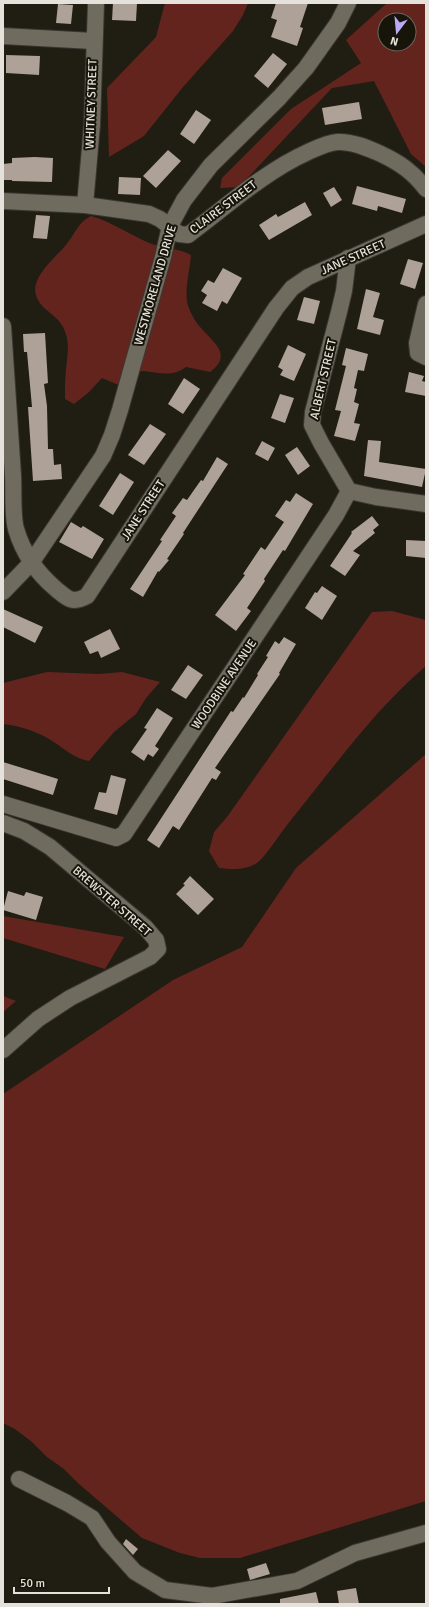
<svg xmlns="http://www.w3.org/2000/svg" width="429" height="1607" font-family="Signika,sans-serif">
	<rect width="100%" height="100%" fill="#201d12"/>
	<g fill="#64241e" fill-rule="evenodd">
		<path d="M165 3H248L243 15 233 31 183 87 144 136 109 157 107 88 156 37Z"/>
		<path d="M387 3H426V167L411 154 374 81 332 88 239 187 220 188 222 178 291 109 361 63 346 40ZM385 20H409V44H385Z"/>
		<path d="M91 216C113 222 131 236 152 244 165 249 178 248 191 255 190 270 185 286 187 301 188 309 195 322 201 328 214 343 233 355 210 372L186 367C171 378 159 372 141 371L132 381 121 386 102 378 89 392 74 404 65 399C65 389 65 379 66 369 67 359 69 348 67 338 62 314 44 314 37 298 28 279 55 258 66 245 75 234 78 222 91 216Z"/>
		<path d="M392 611 426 620V666C374 710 334 767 291 820 284 828 264 859 257 863 244 871 233 869 219 868L209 851 214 832 227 817 372 612Z"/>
		<path d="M47 672 99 674 122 672 160 682 146 698 136 714 114 732 89 761C74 758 66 750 54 742 39 732 21 726 3 724V683Z"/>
		<path d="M426 754V1501L240 1558H200L180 1553 142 1538 79 1484 64 1469 47 1457 32 1442 15 1429 3 1423V1094L173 980 242 947 296 868Z"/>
		<path d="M3 916 124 937 105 969 3 938Z"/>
		<path d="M3 996 16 1001 3 1012Z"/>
	</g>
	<g fill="#ada198">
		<path d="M113 3H137L136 21 112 20Z"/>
		<path d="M276 3H308L300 27 303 28 297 46 271 37 277 20 271 18Z"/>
		<path d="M58 4 73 5 71 24 56 23Z"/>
		<path d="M273 53 287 64 268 88 254 76Z"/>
		<path d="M6 55 40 56 39 75 6 73Z"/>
		<path d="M359 102 362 119 325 125 322 108Z"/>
		<path d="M196 110 211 120 194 144 180 134Z"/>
		<path d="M168 150 181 161 156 188 143 176Z"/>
		<path d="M35 157 53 158 52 182 12 181V180H3V164L12 163V158Z"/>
		<path d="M119 177 141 178 140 195 118 194Z"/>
		<path d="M357 186 406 199 402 213 378 206 377 211 352 204Z"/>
		<path d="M334 187 342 200 331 207 323 193Z"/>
		<path d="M305 202 312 215 269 240 259 225 276 214 278 217Z"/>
		<path d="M36 215 50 216 47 239 33 238Z"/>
		<path d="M408 259 423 263 415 289 400 284Z"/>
		<path d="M223 268 242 278 227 304 222 301 217 311 202 303 207 295 201 291 208 280 214 283Z"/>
		<path d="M366 289 380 293 373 317 384 320 380 335 357 329Z"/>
		<path d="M304 297 320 301 314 324 297 320Z"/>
		<path d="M45 333 48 383 44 384 47 406 48 449H53L54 465 61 464 62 479 33 481 28 407H32L27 352H24L23 334Z"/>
		<path d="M288 345 306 354 294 381 280 375 283 370 278 367Z"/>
		<path d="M346 348 368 354 364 371 358 370 354 388 357 389 354 402 359 404 354 423 360 424 355 441 334 436 341 411 335 410 346 366 342 365Z"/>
		<path d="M409 372 424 376 422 381 426 382V396L405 392Z"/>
		<path d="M184 378 200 389 183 414 168 404Z"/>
		<path d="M280 394 294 398 285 423 271 418Z"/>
		<path d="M150 424 166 434 144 465 128 455Z"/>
		<path d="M368 440 381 441 379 462 426 469 422 487 364 476Z"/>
		<path d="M262 441 275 448 268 461 255 454Z"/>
		<path d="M297 447 310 466 298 475 285 455Z"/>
		<path d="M217 457 228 464 183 533 184 534 167 559 169 560 159 572 158 571 143 597 130 589 162 541 160 540 176 516 172 513 183 498 187 500 201 480 203 481Z"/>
		<path d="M120 473 134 482 113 515 99 506Z"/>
		<path d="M296 493 313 504 285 551 283 550 264 579 265 581 247 608 251 611 236 631 215 615 245 575 243 574 261 547 265 550 284 522 275 516 286 500 290 502Z"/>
		<path d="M372 516 379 525 373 530 375 533 353 551 360 555 345 576 330 566 352 533 351 532Z"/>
		<path d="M71 522 81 528 83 526 104 539 92 559 59 542Z"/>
		<path d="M406 540 426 541V558L406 556Z"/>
		<path d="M322 586 337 596 322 620 305 608 315 592 317 593Z"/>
		<path d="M3 609 43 627 35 643 3 627Z"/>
		<path d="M110 629 120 649 101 658 98 651 90 654 84 642Z"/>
		<path d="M284 637 296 644 279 673 280 674 215 768 221 772 216 780 212 778 179 830 173 826 159 848 147 840 231 711 233 712 243 697 244 698 258 675 257 674 268 657 266 656 275 641 279 644Z"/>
		<path d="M188 665 203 675 186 699 171 690Z"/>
		<path d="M157 708 173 718 155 746 159 749 153 757 148 754 144 761 131 752 147 729 144 728Z"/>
		<path d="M3 762 58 779 53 795 3 779Z"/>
		<path d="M111 775 126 779 117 815 94 809 99 792 106 793Z"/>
		<path d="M190 876 214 899 198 915 176 894 185 885 183 884Z"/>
		<path d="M8 891 24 896 26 892 43 897 36 920 3 910Z"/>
		<path d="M126 1539 138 1549 133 1555 123 1544Z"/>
		<path d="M266 1563 270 1574 250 1580 247 1569Z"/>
		<path d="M356 1588 359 1604H339L337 1591Z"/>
		<path d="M316 1592 319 1604H280V1599Z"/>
	</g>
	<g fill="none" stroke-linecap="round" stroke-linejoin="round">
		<g stroke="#3a3732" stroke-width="18">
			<g id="minor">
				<path d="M3 36 93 41"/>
				<path d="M3 201 85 205 149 214 160 219 179 234 188 235C227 206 264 172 308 152 317 148 327 143 337 142 352 141 368 148 381 154 400 163 413 172 426 189"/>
				<path d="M85 205 92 125 96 3"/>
				<path d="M348 258 344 291 339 312 313 412 312 425 321 443 349 491"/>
				<path d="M426 304 417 343 418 353 426 357"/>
				<path d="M3 326C6 376 10 425 13 475 14 490 12 515 16 529 23 553 37 573 56 589 68 599 72 604 87 596L276 308 292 288 308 277 426 224"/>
				<path d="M349 491 376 497 426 504"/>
				<path d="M3 592 31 563 103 456 112 435 120 410 163 257 170 226 184 200 211 165 279 98 306 68 338 23 348 3"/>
				<path d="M3 804 116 838 124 834 336 515 349 491"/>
				<path d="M3 823 24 831 50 847 145 927 156 940 158 949 150 957 70 998 38 1019 3 1050"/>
				<path d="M19 1479 67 1503 92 1518 108 1542 135 1572 165 1590 212 1596 297 1581 355 1553 426 1533"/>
			</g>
		</g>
		<use href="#minor" stroke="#706b5f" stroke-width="16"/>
	</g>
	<g text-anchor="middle" stroke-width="4" stroke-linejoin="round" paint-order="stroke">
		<g font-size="12" fill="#e4e2db" stroke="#17140a">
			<text transform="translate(91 104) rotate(-88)" y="4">WHITNEY STREET</text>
			<text transform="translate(223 207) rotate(-37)" y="4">CLAIRE STREET</text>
			<text transform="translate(353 257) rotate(-24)" y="4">JANE STREET</text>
			<text transform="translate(155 285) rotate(-74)" y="4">WESTMORELAND DRIVE</text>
			<text transform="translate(323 379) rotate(-77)" y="4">ALBERT STREET</text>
			<text transform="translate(143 510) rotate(-57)" y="4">JANE STREET</text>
			<text transform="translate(224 684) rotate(-56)" y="4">WOODBINE AVENUE</text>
			<text transform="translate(112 901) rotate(41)" y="4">BREWSTER STREET</text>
		</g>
	</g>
	<rect width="429" height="1607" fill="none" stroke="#e4e2db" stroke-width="8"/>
	<g transform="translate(397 32) rotate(196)"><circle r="19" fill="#17140a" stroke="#69665e"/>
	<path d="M0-3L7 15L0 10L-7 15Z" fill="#baaaf6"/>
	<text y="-6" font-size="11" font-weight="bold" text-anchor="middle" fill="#e4e2db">N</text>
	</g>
	<path d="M14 1587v6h95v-6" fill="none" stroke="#e4e2db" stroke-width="2"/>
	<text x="20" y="1587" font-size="12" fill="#e4e2db" stroke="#17140a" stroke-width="3" paint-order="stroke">50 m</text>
</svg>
